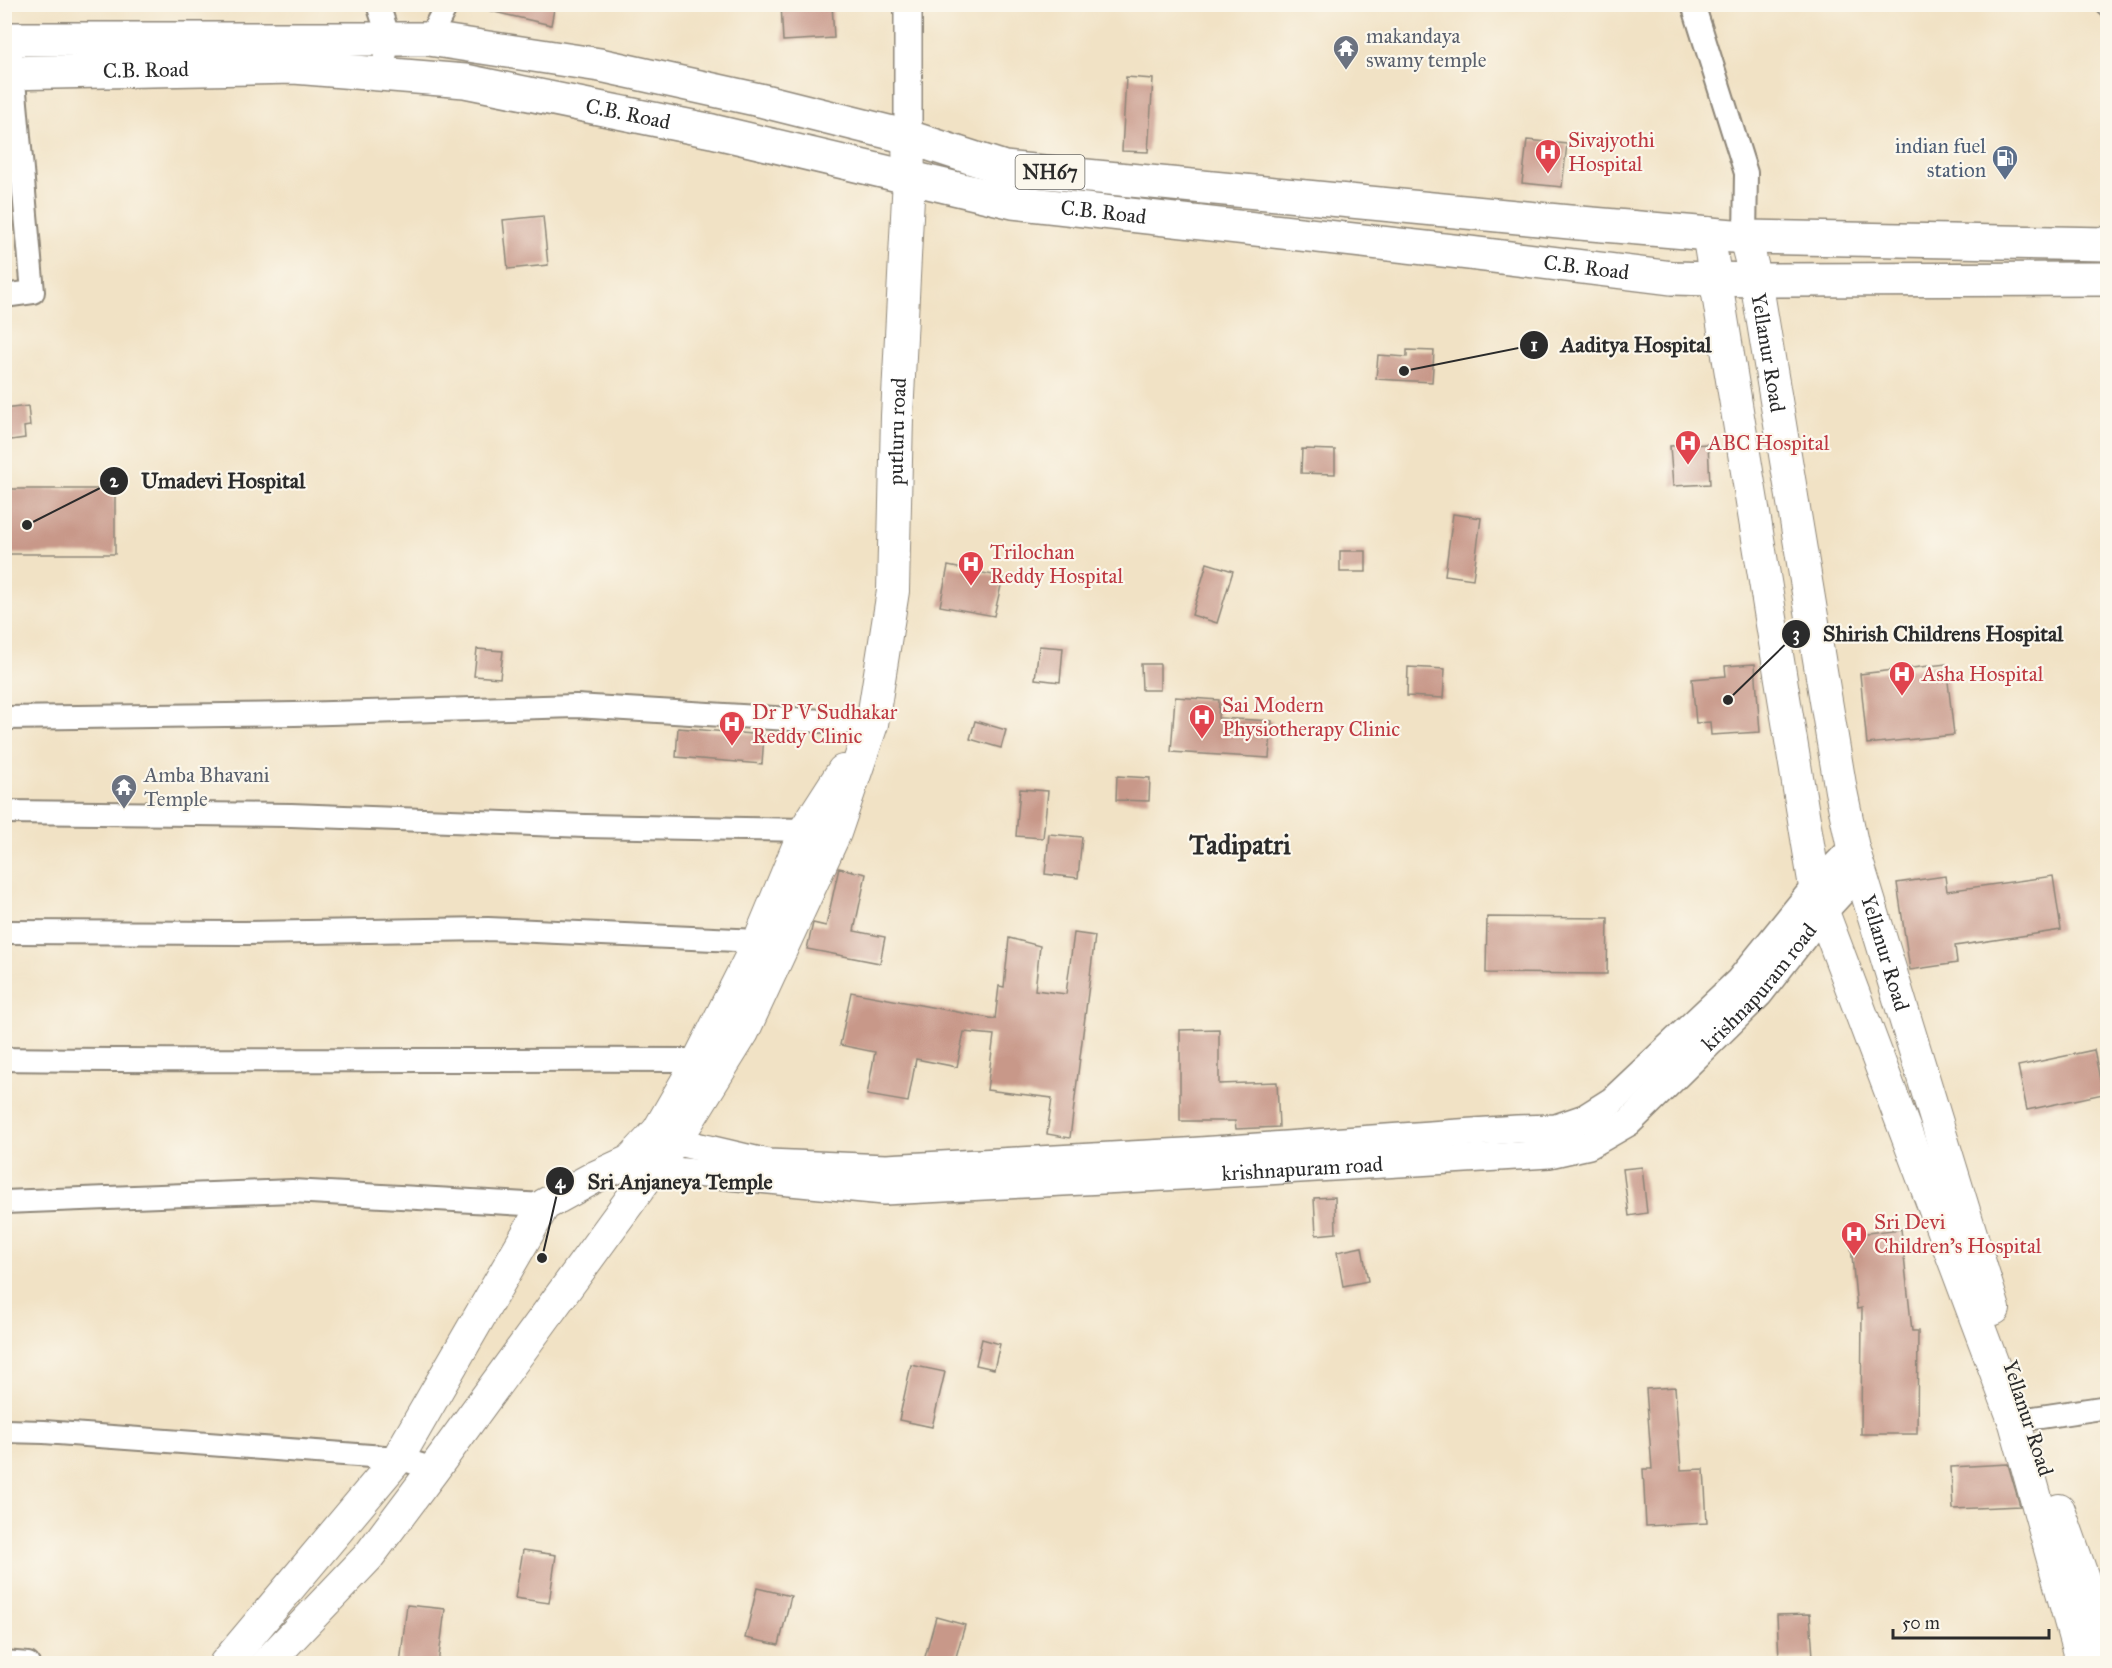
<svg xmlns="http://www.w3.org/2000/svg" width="2112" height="1668" font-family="'IM FELL Great Primer',serif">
	<rect width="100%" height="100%" fill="#fbf7ec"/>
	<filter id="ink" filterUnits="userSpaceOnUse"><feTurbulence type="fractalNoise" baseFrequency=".0167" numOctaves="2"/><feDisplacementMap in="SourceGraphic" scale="12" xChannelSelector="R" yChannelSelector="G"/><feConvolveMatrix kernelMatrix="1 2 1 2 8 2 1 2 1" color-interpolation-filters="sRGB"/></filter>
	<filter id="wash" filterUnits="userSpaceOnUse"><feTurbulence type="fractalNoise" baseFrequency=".008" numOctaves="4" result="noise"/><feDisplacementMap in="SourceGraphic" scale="24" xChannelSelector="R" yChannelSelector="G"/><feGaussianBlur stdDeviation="1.35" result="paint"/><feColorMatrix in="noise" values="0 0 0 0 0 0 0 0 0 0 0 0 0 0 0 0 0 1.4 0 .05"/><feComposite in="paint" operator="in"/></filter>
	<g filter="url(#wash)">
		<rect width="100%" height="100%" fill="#f1e2c5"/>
		<g id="blocks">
			<g fill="#c89889">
				<path d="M491 4H555L551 25 490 11Z"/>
				<path d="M781 4H832L834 38 783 41Z"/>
				<path d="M1126 77 1153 79 1148 152 1122 151Z"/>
				<path d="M1527 140 1567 144 1562 187 1522 183Z"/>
				<path d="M543 216 548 265 508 269 503 220Z"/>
				<path d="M1407 350 1434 351 1432 382 1376 379 1378 355 1407 357Z"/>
				<path d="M28 406 30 426 24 427 25 438 4 441V409Z"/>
				<path d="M1708 444 1710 484 1673 486 1670 446Z"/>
				<path d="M1302 449 1335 450V474L1301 473Z"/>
				<rect x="4" y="489" width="111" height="65"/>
				<path d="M1453 514 1481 518 1473 579 1445 575Z"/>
				<rect x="1340" y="551" width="26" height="21"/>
				<path d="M1207 563 1233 571 1217 623 1192 615Z"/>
				<path d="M948 566 1003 577 994 616 940 606Z"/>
				<path d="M1039 646 1063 648 1060 682 1035 679Z"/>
				<path d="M477 649 503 651 500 678 474 676Z"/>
				<path d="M1141 664H1160V690H1142Z"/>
				<path d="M1755 664 1760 732 1711 735 1710 722 1696 723 1692 679 1726 676 1725 666Z"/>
				<path d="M1946 664 1954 735 1867 744 1860 674Z"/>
				<path d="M1408 667 1445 669 1443 698 1407 696Z"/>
				<path d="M1175 697 1219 700 1218 718 1272 721 1269 758 1171 752Z"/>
				<path d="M975 721 1006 730 1001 748 970 739Z"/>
				<path d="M678 728 764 735 762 764 676 757Z"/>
				<path d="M1117 776 1150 778 1149 801 1116 800Z"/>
				<path d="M1020 789 1048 791 1043 838 1016 836Z"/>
				<path d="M1049 834 1082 837 1078 878 1045 874Z"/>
				<path d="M839 868 866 874 854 931 885 937 880 963 807 949 813 923 826 926Z"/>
				<path d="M1945 876 1947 891 2053 876 2061 930 1955 946 1957 963 1910 970 1897 883Z"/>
				<path d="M1487 917 1608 918 1607 974 1486 973Z"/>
				<path d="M1074 933 1095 936 1070 1138 1047 1134 1052 1098 987 1090 994 1035 964 1032 957 1067 916 1059 908 1102 867 1095 875 1052 840 1045 851 992 995 1019 999 986 1004 987 1009 938 1040 946 1035 990 1066 994Z"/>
				<path d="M1219 1029V1084L1277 1082 1279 1127 1236 1129 1235 1121H1180V1030Z"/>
				<path d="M2094 1050 2103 1094 2027 1110 2018 1066Z"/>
				<path d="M1642 1167 1647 1213 1629 1216 1623 1169Z"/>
				<path d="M1335 1197 1336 1233 1316 1235 1314 1198Z"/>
				<path d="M1901 1229 1912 1331H1918L1917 1434H1861L1862 1308 1857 1309 1850 1235Z"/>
				<path d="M1362 1247 1368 1281 1343 1286 1337 1252Z"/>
				<path d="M982 1339 1000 1344 994 1369 976 1365Z"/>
				<path d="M911 1365 945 1372 932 1427 899 1420Z"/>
				<path d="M1675 1387 1681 1470 1704 1469 1707 1523 1646 1526 1643 1469H1652L1646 1389Z"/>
				<path d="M2008 1464 2020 1506 1953 1509 1951 1467Z"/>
				<path d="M523 1550 556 1555 549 1603 515 1598Z"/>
				<path d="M757 1588 791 1596 779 1645 745 1638Z"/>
				<path d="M407 1605 445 1609 438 1664H400Z"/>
				<path d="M1810 1614 1813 1657 1779 1659 1777 1615Z"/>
				<path d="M936 1617 965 1625 954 1664H923Z"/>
			</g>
		</g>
	</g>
	<g filter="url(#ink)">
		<use href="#blocks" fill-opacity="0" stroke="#8e8678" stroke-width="1.5"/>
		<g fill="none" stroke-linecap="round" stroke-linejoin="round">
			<g stroke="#8e8678" stroke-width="26">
				<g id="minor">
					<path d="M378 4 389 39 381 75"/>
					<path d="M1693 4 1746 173 1745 237"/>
					<path d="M2107 4 2108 5"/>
					<path d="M429 39 447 4"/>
					<path d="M4 296 33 292 12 59"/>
					<path d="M4 718 295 714 576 706 872 724"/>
					<path d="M4 812 291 815 585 826 805 830"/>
					<path d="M4 932 244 933 488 929 759 941"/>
					<path d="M4 1059C236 1062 468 1059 699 1060"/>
					<path d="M4 1202 292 1191 544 1205"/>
					<path d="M2027 1419 2108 1407"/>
					<path d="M4 1431 44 1432 398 1458 434 1469"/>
					<path d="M4 1662 28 1664"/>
				</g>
			</g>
			<g stroke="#8e8678" stroke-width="30">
				<g id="tertiary">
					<path d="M908 4V137"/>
					<path d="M658 1131 674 1141 768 1163 886 1168 1185 1152 1517 1129 1556 1128 1585 1118 1612 1101 1739 981 1815 887 1853 848"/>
					<path id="s1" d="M636 1163 653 1169 884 1191 1182 1176 1549 1154 1589 1145 1629 1122 1759 994 1823 912 1859 873"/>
				</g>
			</g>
			<g stroke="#8e8678" stroke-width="34">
				<g id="secondary">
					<path d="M1708 233 1815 887 1823 912 2015 1423 2082 1664"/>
					<path id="s2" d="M1745 237 1756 280 1841 791 1853 848 1994 1309"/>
					<path d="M2059 1510 2108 1649"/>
					<path d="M225 1664 398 1458 544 1205 593 1178 630 1161 658 1131 699 1060 759 941 805 830 843 771"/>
					<path id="s3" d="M266 1664 368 1557 434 1469 686 1124 743 1032 835 833 872 724 893 591 897 416 909 177 908 137"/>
				</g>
			</g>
			<g stroke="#8e8678" stroke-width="36">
				<g id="trunk">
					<path d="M4 39H429L600 65 764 101 908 137 1004 168 1580 223 1745 237 2108 244"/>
					<path id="s4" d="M4 73 294 67 465 81 712 131 1013 202 1461 252 1672 278 1756 280 2108 279"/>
				</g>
			</g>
			<use href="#minor" stroke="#fff" stroke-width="22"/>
			<use href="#tertiary" stroke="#fff" stroke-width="27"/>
			<use href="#secondary" stroke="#fff" stroke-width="32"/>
			<use href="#trunk" stroke="#fff" stroke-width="33"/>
		</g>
	</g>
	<defs>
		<g id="temple-pin" transform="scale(1.35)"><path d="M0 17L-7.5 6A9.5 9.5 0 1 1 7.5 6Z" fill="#6b7280" stroke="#fbf7ec"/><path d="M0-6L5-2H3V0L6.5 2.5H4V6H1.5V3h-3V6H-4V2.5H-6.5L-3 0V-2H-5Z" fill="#fff"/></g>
		<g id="hospital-pin" transform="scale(1.35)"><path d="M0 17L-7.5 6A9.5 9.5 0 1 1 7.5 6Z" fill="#e0444e" stroke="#fbf7ec"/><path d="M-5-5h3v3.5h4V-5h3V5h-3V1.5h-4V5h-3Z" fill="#fff"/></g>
		<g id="fuel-pin" transform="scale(1.35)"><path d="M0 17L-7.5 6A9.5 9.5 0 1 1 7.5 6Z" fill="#5c6f8a" stroke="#fbf7ec"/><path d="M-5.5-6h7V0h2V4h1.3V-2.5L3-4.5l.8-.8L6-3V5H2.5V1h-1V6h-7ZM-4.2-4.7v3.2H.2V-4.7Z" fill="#fff"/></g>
	</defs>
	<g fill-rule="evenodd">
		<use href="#temple-pin" x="1346" y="48"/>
		<use href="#hospital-pin" x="1548" y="152"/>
		<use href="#fuel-pin" x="2005" y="158"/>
		<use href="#hospital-pin" x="1688" y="443"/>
		<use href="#hospital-pin" x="971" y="564"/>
		<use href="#hospital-pin" x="1902" y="674"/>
		<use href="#hospital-pin" x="1202" y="717"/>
		<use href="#hospital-pin" x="732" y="724"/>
		<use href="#temple-pin" x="124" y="787"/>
		<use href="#hospital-pin" x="1854" y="1234"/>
	</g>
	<g text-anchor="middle" stroke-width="4.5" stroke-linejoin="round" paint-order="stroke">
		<rect fill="#fbf7ec" stroke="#696865" stroke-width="1.5" x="1015.5" y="155" width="69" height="34" rx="4.5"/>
		<g font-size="20" font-weight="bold" fill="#2b2b2b">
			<text x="1050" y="179">NH67</text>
		</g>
		<g font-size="21" fill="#5b616d" stroke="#fbf7ec" text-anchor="start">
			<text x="1366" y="43">makandaya<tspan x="1366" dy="24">swamy temple</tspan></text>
			<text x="144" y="782">Amba Bhavani<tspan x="144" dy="24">Temple</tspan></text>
		</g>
		<g font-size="21" fill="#2b2b2b" stroke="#fbf7ec">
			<text dy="7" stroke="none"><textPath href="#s4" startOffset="142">C.B. Road</textPath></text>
			<text dy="7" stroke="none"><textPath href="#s4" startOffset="628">C.B. Road</textPath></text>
			<text dy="7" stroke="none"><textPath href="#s4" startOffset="1114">C.B. Road</textPath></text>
			<text dy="7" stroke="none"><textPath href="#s4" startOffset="1600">C.B. Road</textPath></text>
			<text dy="7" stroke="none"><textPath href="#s2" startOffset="118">Yellanur Road</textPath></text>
			<text dy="7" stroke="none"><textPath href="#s3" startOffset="1422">putluru road</textPath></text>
			<text dy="7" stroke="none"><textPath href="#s2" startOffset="730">Yellanur Road</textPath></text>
			<text dy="7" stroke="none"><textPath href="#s1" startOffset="1191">krishnapuram road</textPath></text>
			<text dy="7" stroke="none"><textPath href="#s1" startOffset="669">krishnapuram road</textPath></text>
			<text transform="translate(2028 1418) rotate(72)" y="7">Yellanur Road</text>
		</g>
		<g font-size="21" fill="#be3a42" stroke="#fbf7ec" text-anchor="start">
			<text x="1568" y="147">Sivajyothi<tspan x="1568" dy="24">Hospital</tspan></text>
			<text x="1708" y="450">ABC Hospital</text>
			<text x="990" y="559">Trilochan<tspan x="990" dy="24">Reddy Hospital</tspan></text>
			<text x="1922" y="681">Asha Hospital</text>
			<text x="1222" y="712">Sai Modern<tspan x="1222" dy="24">Physiotherapy Clinic</tspan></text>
			<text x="752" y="719">Dr P V Sudhakar<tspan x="752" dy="24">Reddy Clinic</tspan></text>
			<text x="1874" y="1229">Sri Devi<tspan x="1874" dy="24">Children's Hospital</tspan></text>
		</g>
		<g font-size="21" fill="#4e5e75" stroke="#fbf7ec" text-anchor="end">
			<text x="1986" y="153">indian fuel<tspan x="1986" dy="24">station</tspan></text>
		</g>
		<g font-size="27" font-weight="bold" fill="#2b2b2b" stroke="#fbf7ec">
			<text x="1240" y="854">Tadipatri</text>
		</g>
	</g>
	<path fill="none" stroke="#2b2b2b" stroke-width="2" d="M1404 371L1534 345M27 525L114 481M1728 700L1796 634M542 1258L560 1181"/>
	<g fill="#2b2b2b" stroke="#fbf7ec" stroke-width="2">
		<circle cx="1404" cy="371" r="6"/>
		<circle cx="27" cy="525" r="6"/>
		<circle cx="1728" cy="700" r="6"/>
		<circle cx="542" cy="1258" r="6"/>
		<circle cx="1534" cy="345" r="15"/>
		<circle cx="114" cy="481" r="15"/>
		<circle cx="1796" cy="634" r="15"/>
		<circle cx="560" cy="1181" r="15"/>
	</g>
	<g font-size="18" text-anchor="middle" font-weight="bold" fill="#fff">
		<text x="1534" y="351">1</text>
		<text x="114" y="487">2</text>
		<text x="1796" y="640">3</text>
		<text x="560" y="1188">4</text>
	</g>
	<g font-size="22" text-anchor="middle" font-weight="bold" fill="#2b2b2b" stroke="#fbf7ec" stroke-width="4.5" stroke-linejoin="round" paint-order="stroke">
		<text x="1636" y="352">Aaditya Hospital</text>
		<text x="223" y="488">Umadevi Hospital</text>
		<text x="1943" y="641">Shirish Childrens Hospital</text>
		<text x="680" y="1189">Sri Anjaneya Temple</text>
	</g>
	<rect width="2112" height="1668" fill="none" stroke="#fbf7ec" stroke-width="24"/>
	<path d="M1893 1629v9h156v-9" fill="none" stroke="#2b2b2b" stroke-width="3"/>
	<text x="1902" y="1629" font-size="18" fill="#2b2b2b" stroke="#fbf7ec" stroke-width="4.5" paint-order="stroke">50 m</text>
</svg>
